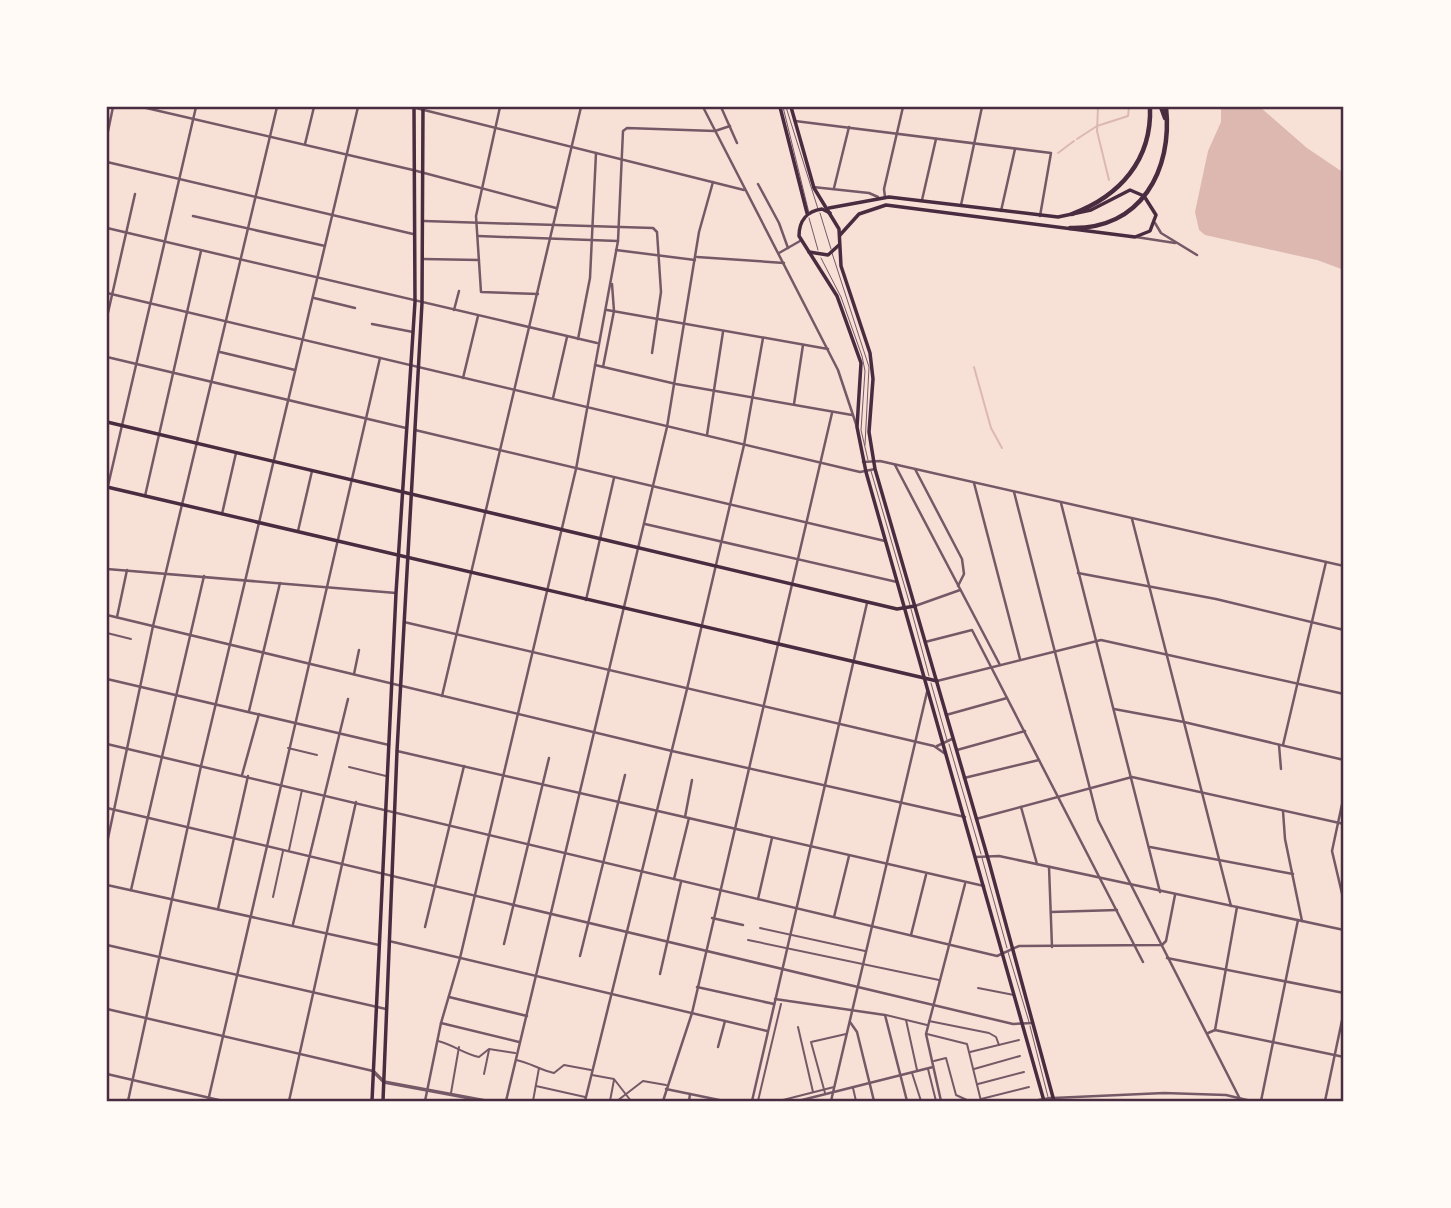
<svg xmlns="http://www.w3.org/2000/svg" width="1451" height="1208" font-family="'Varela Round',sans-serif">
	<rect width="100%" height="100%" fill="#f7e1d7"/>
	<path fill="#dcb8b0" d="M1221 107H1260L1307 148 1344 173V270L1317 260 1205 235 1199 230 1195 212 1208 151 1221 122Z"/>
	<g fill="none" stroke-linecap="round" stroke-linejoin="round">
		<g stroke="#dcb8b0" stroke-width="2">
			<path d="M1098 107 1097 131 1109 180"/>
			<path d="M1077 139 1097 126 1128 116 1129 107"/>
			<path d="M1058 153 1074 141"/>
			<path d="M974 367 991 428 1002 448"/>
		</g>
		<g stroke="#755966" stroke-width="1">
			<path d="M783 107 809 213"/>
			<path d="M786 107 818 209"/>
			<path d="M820 213 831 249"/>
			<path d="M809 218 818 250"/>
			<path d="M832 253 869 367 865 445"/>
			<path d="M821 258 841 297 862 356 865 371 861 430 868 460"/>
			<path d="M871 471 910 605"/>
			<path d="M911 609 929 676"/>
			<path d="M931 683 947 740"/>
			<path d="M949 744 981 854"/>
			<path d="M982 858 1007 948"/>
			<path d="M1008 952 1029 1022"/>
			<path d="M1030 1026 1048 1097"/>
		</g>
		<g stroke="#755966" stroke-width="2">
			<path d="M107 633 131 639"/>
			<path d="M288 748 317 755"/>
			<path d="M349 767 386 776"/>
			<path d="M289 850 302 790"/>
			<path d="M273 897 283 851"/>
			<path d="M760 928 865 951"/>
			<path d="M748 940 939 980"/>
			<path d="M978 988 1014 995"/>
			<path d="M886 1015 927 1025"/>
			<path d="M906 1020 917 1070"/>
			<path d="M929 1021 989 1033 996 1037 999 1045"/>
			<path d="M798 1027 813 1092"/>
			<path d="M927 1034 967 1044 981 1101"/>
			<path d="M438 1041C454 1045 464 1054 479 1057L489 1049 515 1053"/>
			<path d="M970 1052 1019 1040"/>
			<path d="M516 1060C531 1063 540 1070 554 1073L564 1065 591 1070"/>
			<path d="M934 1061 946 1058 956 1095 969 1101"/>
			<path d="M928 1069 936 1101"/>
			<path d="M974 1069 1020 1056"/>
			<path d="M912 1073 921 1101"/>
			<path d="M484 1074 489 1050"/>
			<path d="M592 1075 614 1079 631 1101"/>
			<path d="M978 1084 1024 1072"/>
			<path d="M536 1086 585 1097"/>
			<path d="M853 1088 856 1101"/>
			<path d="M451 1093 459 1047"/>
			<path d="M825 1093 811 1042 846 1034"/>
			<path d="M981 1099 1029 1087"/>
			<path d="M533 1101 539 1068"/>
			<path d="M610 1101 614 1080"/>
			<path d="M617 1101 643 1081 666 1085"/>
			<path d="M758 1101 781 1004"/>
			<path d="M779 1101 834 1087"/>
		</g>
		<g stroke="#755966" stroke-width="2.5">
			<path d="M142 107 413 170 556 208"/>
			<path d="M412 107 744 190"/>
			<path d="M500 107 476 216 481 292 538 294"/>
			<path d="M703 107 838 370 857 427"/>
			<path d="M721 107 737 143"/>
			<path d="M795 121 1051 153 1040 216"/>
			<path d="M107 136 113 107"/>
			<path d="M305 144 314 107"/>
			<path d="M107 162 413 234"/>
			<path d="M758 184 779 223 788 248"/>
			<path d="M813 187 869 193 878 197"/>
			<path d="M834 188 849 127"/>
			<path d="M885 197 884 189 903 107"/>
			<path d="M922 200 936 139"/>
			<path d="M961 205 982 107"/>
			<path d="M1001 211 1015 149"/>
			<path d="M193 216 325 246"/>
			<path d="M424 221 653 228 657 232 661 292 652 353"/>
			<path d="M1155 223 1161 233 1197 255"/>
			<path d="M107 228 597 343"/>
			<path d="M478 236 618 241"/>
			<path d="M1136 237 1175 243"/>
			<path d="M616 250 695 260"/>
			<path d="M779 253 800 241"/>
			<path d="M697 257 784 263"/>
			<path d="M423 259 479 260"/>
			<path d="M107 293 860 472 875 469"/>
			<path d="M314 298 355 308"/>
			<path d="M454 310 459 291"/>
			<path d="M607 310 828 349"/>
			<path d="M107 317 135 194"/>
			<path d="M372 324 413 332"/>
			<path d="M578 339 590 278 596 153"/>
			<path d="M220 352 295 370"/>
			<path d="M107 357 406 428"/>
			<path d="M595 365 676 384 852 415"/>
			<path d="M603 367 614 311 612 284"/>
			<path d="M463 378 478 316"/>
			<path d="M553 398 567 337"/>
			<path d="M794 404 803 345"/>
			<path d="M415 430 885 541"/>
			<path d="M707 435 723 332"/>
			<path d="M863 462 880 461 1344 566"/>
			<path d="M895 465 1000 665"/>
			<path d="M915 469 962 559 964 574 958 586"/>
			<path d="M974 483 1020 659"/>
			<path d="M107 490 196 107"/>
			<path d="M1014 492 1098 820 1241 1101"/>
			<path d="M145 496 201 251"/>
			<path d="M1061 503 1160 892"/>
			<path d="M222 514 236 453"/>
			<path d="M1132 519 1231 906"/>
			<path d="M645 524 897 582"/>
			<path d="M298 531 312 471"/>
			<path d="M107 569 396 593"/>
			<path d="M1078 573 1216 599 1344 630"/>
			<path d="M586 600 614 478"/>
			<path d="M915 606 960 590"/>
			<path d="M107 615 672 751 965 817"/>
			<path d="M117 617 127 570"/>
			<path d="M404 622 934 746 944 753"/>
			<path d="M925 642 972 630 1143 962"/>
			<path d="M354 674 359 650"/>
			<path d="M107 679 389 745"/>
			<path d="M937 681 1101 640 1344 694"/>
			<path d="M442 696 581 107"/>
			<path d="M1114 709 1184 722 1344 760"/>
			<path d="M249 711 280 583"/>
			<path d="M946 715 1007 698"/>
			<path d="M107 744 997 956 1019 946 1162 945 1166 941 1175 895"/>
			<path d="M1279 745 1281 769"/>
			<path d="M1283 745 1326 562"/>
			<path d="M937 746 952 739"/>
			<path d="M957 750 1025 731"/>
			<path d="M397 751 984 886"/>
			<path d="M242 775 259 714"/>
			<path d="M964 778 1039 760"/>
			<path d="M1344 795 1332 851 1344 902"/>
			<path d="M1021 807 1037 864"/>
			<path d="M107 808 1013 1024 1033 1023"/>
			<path d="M1283 811 1285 839 1302 921"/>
			<path d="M685 817 692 780"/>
			<path d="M976 819 1132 777 1344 824"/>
			<path d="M107 843 153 626 277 107"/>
			<path d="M1150 847 1293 874"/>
			<path d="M976 857 999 856 1344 930"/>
			<path d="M1049 867 1052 947"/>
			<path d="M674 879 689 818"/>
			<path d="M107 885 379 945"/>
			<path d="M131 890 204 576"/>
			<path d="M758 899 772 838"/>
			<path d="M218 909 248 776"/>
			<path d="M1051 912 1117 910"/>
			<path d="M834 917 849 856"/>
			<path d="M712 918 743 925"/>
			<path d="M293 924 348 699"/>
			<path d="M425 927 464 766"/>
			<path d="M911 935 926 875"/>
			<path d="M389 941 767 1031"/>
			<path d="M504 944 549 758"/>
			<path d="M107 945 386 1009"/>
			<path d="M580 956 625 775"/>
			<path d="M1167 958 1344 993"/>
			<path d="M660 974 681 882"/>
			<path d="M697 987 774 1004"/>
			<path d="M449 997 527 1016"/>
			<path d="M775 999 885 1015 907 1101"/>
			<path d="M107 1009 373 1071"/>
			<path d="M850 1022 857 1032 874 1101"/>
			<path d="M441 1023 519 1042"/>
			<path d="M1215 1030 1237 907"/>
			<path d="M1208 1033 1215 1030 1344 1057"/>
			<path d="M718 1047 725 1021"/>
			<path d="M107 1074 223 1101"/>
			<path d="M666 1089 724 1101"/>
			<path d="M1053 1098 1164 1093 1226 1095 1251 1101"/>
			<path d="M128 1101 201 766 358 107"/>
			<path d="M208 1101 380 358"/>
			<path d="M289 1101 356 802"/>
			<path d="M425 1101 441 1023 460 958 576 469 618 241 623 131 627 128 715 131 730 126"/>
			<path d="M506 1101 667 427 699 232 713 182"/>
			<path d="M585 1101 687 689 744 445 763 338"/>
			<path d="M663 1101 692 1013 832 413"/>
			<path d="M689 1101 690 1094"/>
			<path d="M752 1101 867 603"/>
			<path d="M798 1101 933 1067"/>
			<path d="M831 1101 927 692"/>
			<path d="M941 1101 926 1034 965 884"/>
			<path d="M1261 1101 1298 920"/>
			<path d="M1325 1101 1344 1011"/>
		</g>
		<g stroke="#755966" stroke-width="3.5">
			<path d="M373 1071 384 1082 486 1101"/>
			<path d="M1036 1101 1053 1098"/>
		</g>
		<g stroke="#4a2c40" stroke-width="3.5">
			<path d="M107 422 897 609 915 606"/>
			<path d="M107 487 937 681"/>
			<path d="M372 1101 396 593 415 302 414 107"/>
			<path d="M383 1101 397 751 422 303 423 107"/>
		</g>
		<g stroke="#4a2c40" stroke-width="3.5">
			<path d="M780 107 807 213"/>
			<path d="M791 107 814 188 839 229 841 266 870 353 873 379 869 432 875 469 989 862 1054 1101"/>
			<path d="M829 208 889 197 1058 217 1091 210 1130 190 1144 196 1156 215 1150 231 1135 237 886 205 859 214 840 235"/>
			<path d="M830 213 822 209C807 211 799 221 799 236L837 296 861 363 857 427 866 472 1044 1101"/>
			<path d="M809 252 828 255 839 245"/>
		</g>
		<g stroke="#4a2c40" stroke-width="4.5">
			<path d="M1161 107 1165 118"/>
			<path d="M1072 214C1120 196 1152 160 1150 107"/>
			<path d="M1070 228C1141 230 1173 170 1166 107"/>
		</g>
	</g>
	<rect width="1451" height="1208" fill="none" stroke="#fffaf5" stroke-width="217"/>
	<rect x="108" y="108" width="1234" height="992" fill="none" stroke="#4a2c40" stroke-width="2.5"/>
</svg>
